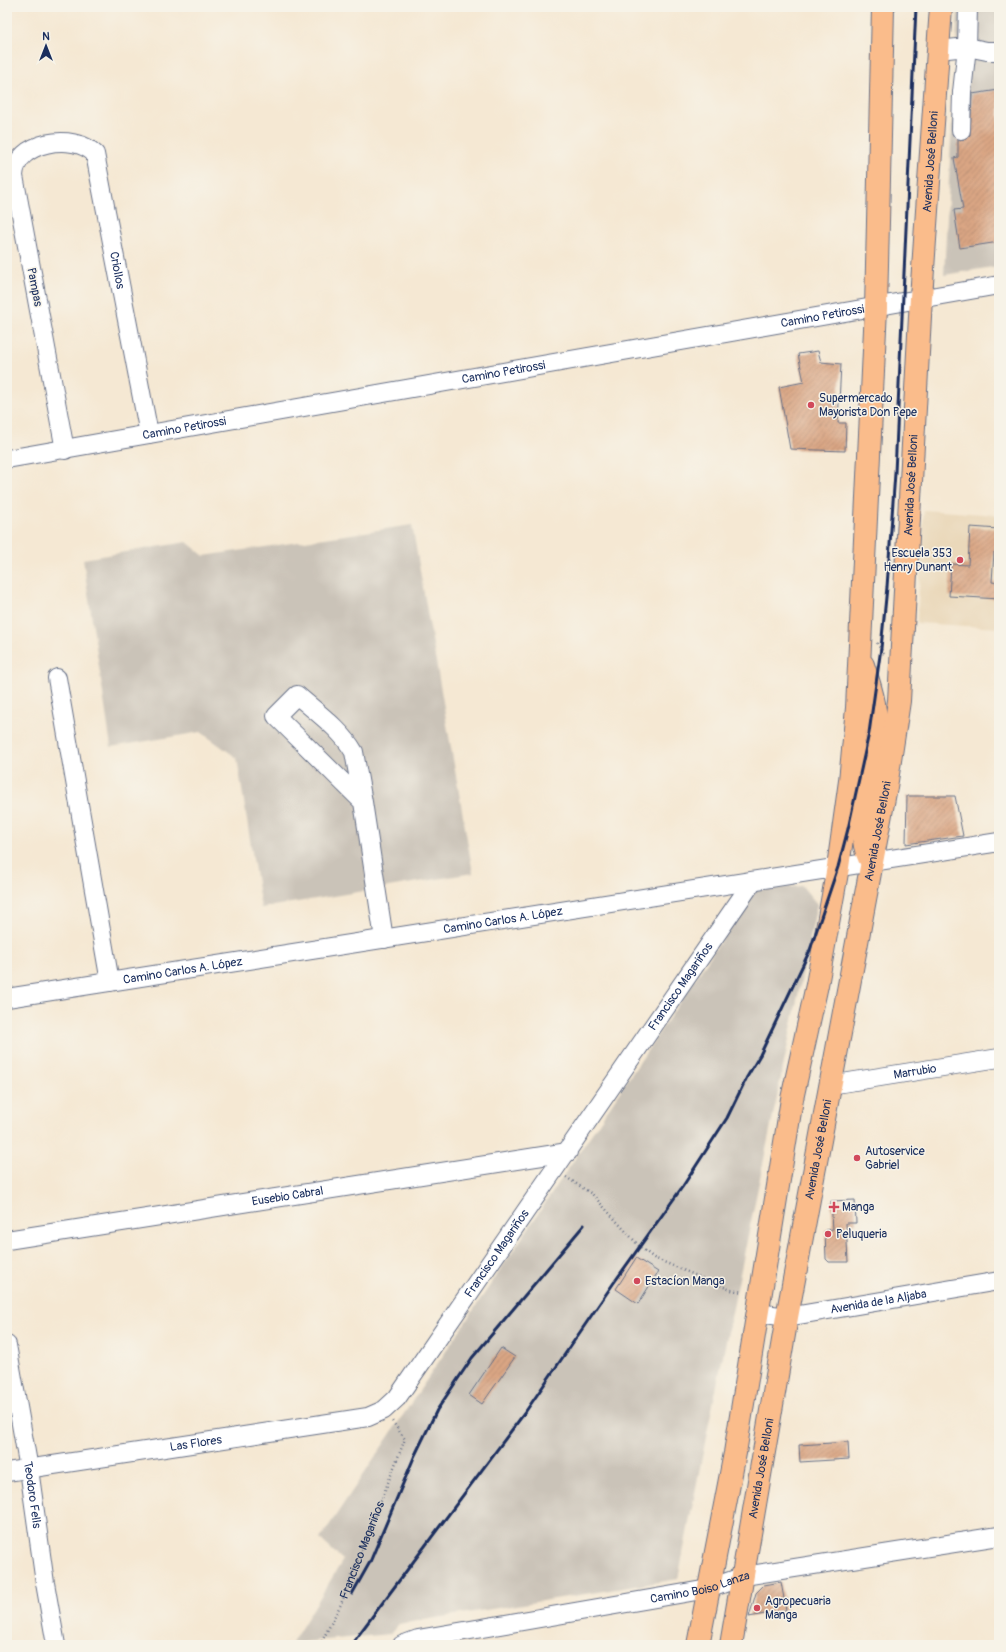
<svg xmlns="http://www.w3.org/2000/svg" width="1006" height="1652" font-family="Pangolin,sans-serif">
	<defs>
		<pattern id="building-hatch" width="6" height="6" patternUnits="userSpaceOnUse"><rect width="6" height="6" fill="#daa684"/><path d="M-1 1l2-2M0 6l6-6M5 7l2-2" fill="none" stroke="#b0886f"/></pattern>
	</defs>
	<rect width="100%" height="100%" fill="#f7f3e8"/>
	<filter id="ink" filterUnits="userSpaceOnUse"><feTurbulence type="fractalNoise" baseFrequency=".025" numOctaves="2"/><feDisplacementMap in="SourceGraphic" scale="8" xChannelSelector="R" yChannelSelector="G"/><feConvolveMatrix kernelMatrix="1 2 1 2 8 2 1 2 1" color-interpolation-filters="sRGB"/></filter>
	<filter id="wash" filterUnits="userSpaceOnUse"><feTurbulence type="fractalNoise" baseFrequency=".012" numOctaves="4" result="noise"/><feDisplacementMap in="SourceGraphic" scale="16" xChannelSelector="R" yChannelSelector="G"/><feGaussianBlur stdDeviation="0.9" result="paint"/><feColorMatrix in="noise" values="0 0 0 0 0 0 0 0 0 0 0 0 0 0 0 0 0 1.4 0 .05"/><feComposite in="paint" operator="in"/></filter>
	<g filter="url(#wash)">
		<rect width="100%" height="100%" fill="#f5e8d3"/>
		<path fill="#ead8ba" d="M924 510 999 515V628L917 623Z"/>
		<g fill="#cac3b8">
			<path d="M958 7H999V266L944 275Z"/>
			<path d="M412 525 473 873 261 908 237 758 201 732 111 747 83 559 187 542 204 556Z"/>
			<path d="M802 886 817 904 704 1447 678 1579 399 1624 390 1634 292 1643 343 1560 320 1539 755 890Z"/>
		</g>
		<g id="blocks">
			<g fill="url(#building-hatch)">
				<path d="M999 90V242L960 248 954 210 963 209 954 158 958 157V140L966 139 970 135 972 94Z"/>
				<path d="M818 351 821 362 841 364 838 423H846L845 451 790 449 779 387 804 382 798 354Z"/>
				<path d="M970 527 999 529V553L994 552 992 582 999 583V599L949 596 951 564 968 565Z"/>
				<path d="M907 796H955L963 836 906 844Z"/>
				<path d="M855 1200 856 1223H846L848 1262H829L826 1259 825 1230 833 1229 831 1201Z"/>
				<path d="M636 1258 658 1272 638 1304 616 1289Z"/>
				<path d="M501 1348 515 1357 482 1404 469 1395Z"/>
				<path d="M848 1442 849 1459 800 1462 799 1445Z"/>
				<path d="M781 1582 786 1610 749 1617 756 1593 764 1585Z"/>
			</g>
		</g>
	</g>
	<g filter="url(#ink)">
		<use href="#blocks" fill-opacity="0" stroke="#677087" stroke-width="1"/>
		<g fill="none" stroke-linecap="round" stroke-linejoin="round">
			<g stroke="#677087" stroke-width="20">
				<g id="minor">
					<path d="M938 50 967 47 968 7"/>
					<path d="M961 130 962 92 967 47 987 51H999"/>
					<path id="s2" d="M65 450 14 176C15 141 74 132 95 154L149 434"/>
					<path id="s3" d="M7 459 999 285"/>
					<path d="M57 678 110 982"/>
					<path d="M363 802 354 752C341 729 316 712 297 695L276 716 363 802 384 939"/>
					<path id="s4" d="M7 998 999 842"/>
					<path id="s5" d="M830 1085 999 1058"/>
					<path id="s6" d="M7 1240 568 1152"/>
					<path id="s7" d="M758 1313 787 1317 999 1281"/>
					<path id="s8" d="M7 1345 29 1469 45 1583 56 1645"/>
					<path id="s9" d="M7 1472 368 1417 384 1410 397 1398 753 881"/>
					<path id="s10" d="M402 1645 418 1639 708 1589 744 1576 999 1536"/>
				</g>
			</g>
			<g stroke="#677087" stroke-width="24">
				<g id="major">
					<path d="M863 665C873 694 878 712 876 743 875 780 853 823 869 858"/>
					<path d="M698 1645 735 1453 792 1099 817 985 838 867 850 781 857 708 876 308 883 7"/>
					<path id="s11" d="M731 1645 787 1317 886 787 899 701 921 298 941 7"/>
				</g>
			</g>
			<g stroke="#677087" stroke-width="2.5" stroke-dasharray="1 3" stroke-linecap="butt">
				<path d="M877 643 884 654"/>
				<path d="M566 1177 592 1194 640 1247 654 1258 731 1290 743 1292"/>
				<path id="s1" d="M320 1645 341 1604 405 1439 392 1421"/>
			</g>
			<use href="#minor" stroke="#fff" stroke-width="18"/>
			<use href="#major" stroke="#fabc8b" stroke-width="22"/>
			<g stroke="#1b2f5e" stroke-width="3">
				<path d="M352 1594 370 1562 415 1455 437 1410 472 1358 584 1225"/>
				<path d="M351 1645 526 1411 613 1284 683 1186 727 1118 747 1077 760 1055 810 950 838 867 848 829 869 733 881 648 887 587 895 473 916 7"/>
			</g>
		</g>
	</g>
	<g fill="#d1495b" stroke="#f7f3e8" stroke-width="1.5">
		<circle cx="811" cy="405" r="4"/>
		<circle cx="960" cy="560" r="4"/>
		<circle cx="857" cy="1158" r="4"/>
		<path d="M832 1201h4v4h4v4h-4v4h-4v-4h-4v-4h4z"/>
		<circle cx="828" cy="1234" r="4"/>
		<circle cx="637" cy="1281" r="4"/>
		<circle cx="757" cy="1608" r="4"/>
	</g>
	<g text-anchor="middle" stroke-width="3" stroke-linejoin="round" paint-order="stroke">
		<g font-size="12" fill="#1b2f5e" stroke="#f7f3e8">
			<text dy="4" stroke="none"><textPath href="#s11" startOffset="1499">Avenida José Belloni</textPath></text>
			<text dy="4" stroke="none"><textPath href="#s2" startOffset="498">Criollos</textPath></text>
			<text transform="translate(35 287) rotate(79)" y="4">Pampas</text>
			<text dy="4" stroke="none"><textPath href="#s3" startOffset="828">Camino Petirossi</textPath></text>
			<text dy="4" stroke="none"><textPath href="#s3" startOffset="504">Camino Petirossi</textPath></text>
			<text dy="4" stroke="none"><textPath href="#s3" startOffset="180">Camino Petirossi</textPath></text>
			<text dy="4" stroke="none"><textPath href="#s11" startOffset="1175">Avenida José Belloni</textPath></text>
			<text dy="4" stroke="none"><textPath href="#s11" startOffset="827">Avenida José Belloni</textPath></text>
			<text dy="4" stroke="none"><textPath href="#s4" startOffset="502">Camino Carlos A. López</textPath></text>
			<text dy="4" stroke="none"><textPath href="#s4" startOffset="178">Camino Carlos A. López</textPath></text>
			<text dy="4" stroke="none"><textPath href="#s9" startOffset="900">Francisco Magariños</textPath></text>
			<text dy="4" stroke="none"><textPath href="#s5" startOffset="86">Marrubio</textPath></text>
			<text dy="4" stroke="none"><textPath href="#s11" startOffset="503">Avenida José Belloni</textPath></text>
			<text dy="4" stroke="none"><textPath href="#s6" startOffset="284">Eusebio Cabral</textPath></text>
			<text dy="4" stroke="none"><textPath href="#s9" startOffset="576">Francisco Magariños</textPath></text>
			<text dy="4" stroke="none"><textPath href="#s7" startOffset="122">Avenida de la Aljaba</textPath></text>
			<text dy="4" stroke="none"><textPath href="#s9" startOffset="191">Las Flores</textPath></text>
			<text dy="4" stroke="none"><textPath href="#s11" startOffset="179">Avenida José Belloni</textPath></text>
			<text dy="4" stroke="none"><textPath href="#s8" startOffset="152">Teodoro Fells</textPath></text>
			<text dy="4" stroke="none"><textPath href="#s1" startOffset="104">Francisco Magariños</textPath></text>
			<text dy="4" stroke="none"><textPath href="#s10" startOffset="304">Camino Boiso Lanza</textPath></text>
		</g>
		<g font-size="12" fill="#1b2f5e" stroke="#f7f3e8" text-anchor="start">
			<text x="819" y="402">Supermercado<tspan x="819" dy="14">Mayorista Don Pepe</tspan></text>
			<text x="952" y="557" text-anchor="end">Escuela 353<tspan x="952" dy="14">Henry Dunant</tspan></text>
			<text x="865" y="1155">Autoservice<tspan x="865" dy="14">Gabriel</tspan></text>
			<text x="842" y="1211">Manga</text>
			<text x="836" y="1238">Peluqueria</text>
			<text x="645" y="1285">Estacíon Manga</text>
			<text x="765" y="1605">Agropecuaria<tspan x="765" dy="14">Manga</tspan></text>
		</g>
	</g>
	<rect width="1006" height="1652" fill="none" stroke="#f7f3e8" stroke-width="24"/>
	<g transform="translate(46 46)" stroke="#f7f3e8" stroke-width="3" paint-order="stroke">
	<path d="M0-3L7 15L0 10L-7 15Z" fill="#1b2f5e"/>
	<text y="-6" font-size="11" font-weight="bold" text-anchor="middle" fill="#1b2f5e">N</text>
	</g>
</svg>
